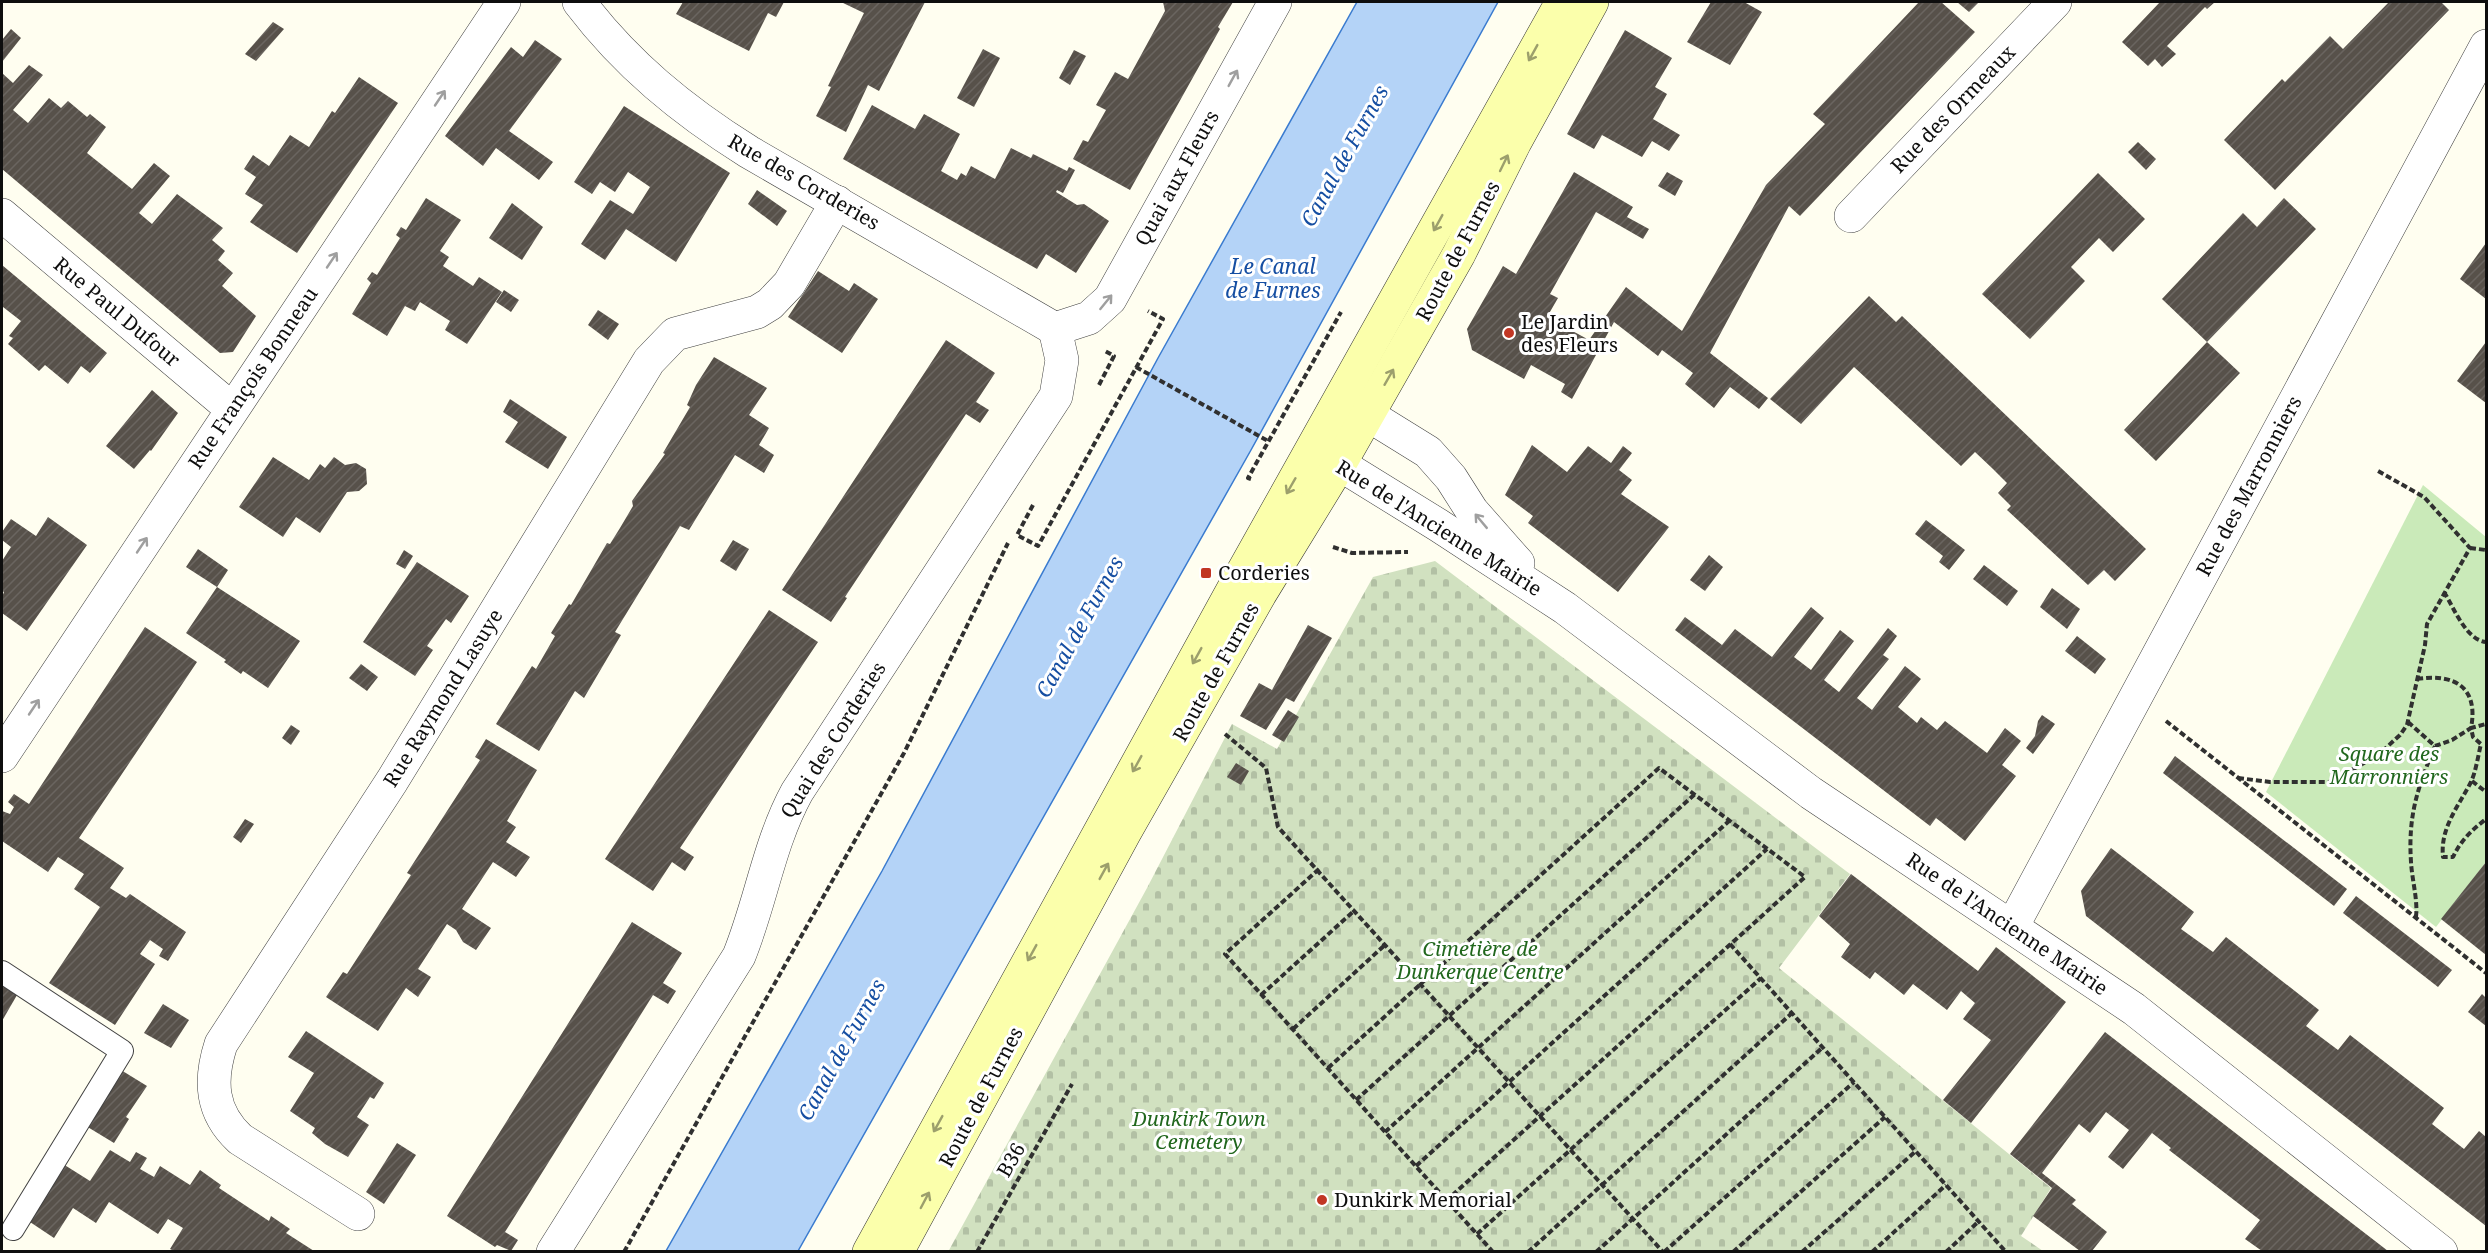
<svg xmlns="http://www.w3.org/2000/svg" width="2488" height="1253" font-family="'Noto Serif',serif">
	<defs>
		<pattern id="cemetery-stones" width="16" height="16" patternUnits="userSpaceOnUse" patternTransform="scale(1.5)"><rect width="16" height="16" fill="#d1e1c0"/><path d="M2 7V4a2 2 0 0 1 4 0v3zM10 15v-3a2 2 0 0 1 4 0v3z" fill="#b2c0a4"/></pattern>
		<pattern id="building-hatch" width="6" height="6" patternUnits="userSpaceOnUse" patternTransform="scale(1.5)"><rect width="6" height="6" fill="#57514a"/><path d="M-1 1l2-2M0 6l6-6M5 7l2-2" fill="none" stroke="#6a6560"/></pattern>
	</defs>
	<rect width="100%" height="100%" fill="#fffef0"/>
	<path fill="#caeab9" d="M2423 485 2486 537V862L2436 927 2266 792Z"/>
	<path fill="url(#cemetery-stones)" d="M1435 561 1850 874 1779 968 2051 1188 2021 1236 2043 1251 948 1252 1147 888 1232 724 1277 749 1373 577Z"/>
	<path fill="#b4d3f7" stroke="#3a7bcf" stroke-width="1.5" d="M1357 2H1498L1251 450 798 1251H666L882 871 1158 358Z"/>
	<g fill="url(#building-hatch)">
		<path d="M683 2H784L776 17 768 13 749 51 676 14Z"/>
		<path d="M841 2H925L879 91 868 85 846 132 816 116 831 87 828 86 864 13Z"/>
		<path d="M1163 2H1233L1218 27 1220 29 1130 190 1073 159 1083 140 1088 142 1106 110 1096 105 1115 72 1128 79 1165 11Z"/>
		<path d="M1711 2H1744L1762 12 1730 65 1687 42Z"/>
		<path d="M1919 2H1941L1975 32 1800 216 1789 206 1710 353 1768 398 1759 409 1730 387 1714 408 1685 384 1693 373 1662 350 1658 356 1614 322 1572 399 1561 392 1565 384 1531 365 1524 379 1472 350 1467 329 1503 266 1516 274 1574 172 1633 207 1627 217 1649 229 1643 239 1596 212 1550 294 1558 298 1547 317 1589 340 1626 287 1682 331 1766 185 1825 124 1813 114Z"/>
		<path d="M1957 2H1979L1969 12Z"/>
		<path d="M2160 2H2215L2207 9 2205 7 2167 46 2176 54 2162 67 2155 59 2148 66 2122 42Z"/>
		<path d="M2389 2H2441L2449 10 2275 190 2224 140 2282 79 2285 82 2330 36 2343 49Z"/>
		<path d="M273 22 284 29 256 61 245 54Z"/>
		<path d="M11 29 21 38 2 62V40Z"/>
		<path d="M1625 30 1672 58 1655 87 1667 94 1653 119 1680 135 1669 151 1652 141 1642 157 1602 135 1594 149 1567 134Z"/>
		<path d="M535 40 562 59 509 131 553 162 539 180 496 148 483 166 445 136 511 47 523 57Z"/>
		<path d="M983 49 1000 58 974 107 957 98Z"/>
		<path d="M1074 50 1086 56 1070 85 1059 78Z"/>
		<path d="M29 65 43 75 13 110 28 123 49 98 61 108 68 101 87 117 90 114 106 127 87 153 132 189 154 163 170 176 139 213 152 224 177 194 223 228 212 240 225 251 218 260 233 273 222 286 256 316 233 352 220 353 2 169V73L13 83Z"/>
		<path d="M359 77 398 103 297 253 250 222 263 205 245 194 256 177 244 169 253 155 269 166 290 135 309 147 332 111 335 113Z"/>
		<path d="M872 105 915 129 924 114 960 134 941 171 957 180 961 173 966 176 971 166 995 179 1011 148 1031 158 1033 154 1067 171 1069 167 1075 170 1063 193 1057 190 1056 192 1077 205 1084 204 1109 221 1076 273 1046 254 1037 269 843 159Z"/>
		<path d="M624 106 730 173 676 262 626 229 605 260 581 244 610 200 633 214 650 187 628 172 615 192 600 182 592 194 574 182Z"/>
		<path d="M2138 142 2156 159 2146 170 2128 152Z"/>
		<path d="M1667 172 1683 181 1675 196 1658 186Z"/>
		<path d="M2098 173 2145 219 2113 252 2099 238 2071 267 2085 281 2030 339 1982 294Z"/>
		<path d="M757 190 787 211 777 226 748 204Z"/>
		<path d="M426 198 461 220 440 251 449 257 443 266 473 286 479 277 502 292 467 344 445 330 450 321 420 302 415 311 405 306 387 336 352 314 371 283 367 279 372 272 377 275 400 238 396 235 401 227 406 230Z"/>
		<path d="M2284 198 2316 229 2207 342 2240 373 2156 461 2124 430 2207 342 2162 299 2243 213 2257 227Z"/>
		<path d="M512 203 543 227 522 260 489 238Z"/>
		<path d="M2486 243V299L2460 279Z"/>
		<path d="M2 265 107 353 90 373 81 366 68 384 45 365 39 371 8 344 13 338 9 336 21 321 3 307 2 309Z"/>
		<path d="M818 271 849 291 854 283 878 299 842 353 788 317Z"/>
		<path d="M504 290 519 300 511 312 496 302Z"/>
		<path d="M1869 296 1896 322 1902 316 2146 549 2115 581 2104 570 2088 585 2007 510 2011 506 1998 493 2007 483 1993 469 1975 452 1961 466 1854 367 1801 424 1770 399Z"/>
		<path d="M598 310 619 324 608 340 588 325Z"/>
		<path d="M946 340 995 373 976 402 989 410 980 423 966 414 845 597 847 598 831 622 782 590Z"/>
		<path d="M2486 342V403L2457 381Z"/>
		<path d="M714 357 767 388 749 415 769 428 759 445 774 455 764 473 735 455 689 530 680 526 615 632 621 635 584 698 575 691 539 751 496 724 532 666 536 669 555 636 551 633 569 604 571 605 607 543 610 544 620 528 633 506 632 501 665 454 663 453 690 407 687 405 696 385Z"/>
		<path d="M152 390 178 413 151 451 150 450 134 469 106 446Z"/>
		<path d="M510 399 567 437 548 469 505 442 518 422 503 412Z"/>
		<path d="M1532 445 1567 472 1588 446 1611 463 1623 446 1632 453 1619 470 1632 480 1621 494 1669 527 1618 592 1528 523 1533 516 1505 495Z"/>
		<path d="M273 457 309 480 320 464 325 468 334 457 345 465 356 463 366 469 367 484 359 491 347 492 320 533 296 517 283 537 239 507Z"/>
		<path d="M48 517 87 545 27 631 2 613V597L4 592 2 591V561L11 547 2 540V532L11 519 36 536Z"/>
		<path d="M1926 520 1965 550 1949 570 1939 562 1943 556 1915 534Z"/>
		<path d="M733 540 749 549 736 571 720 561Z"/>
		<path d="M198 549 228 570 217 587 300 641 268 688 243 671 241 674 224 662 226 660 186 633 217 587 186 567Z"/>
		<path d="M404 550 413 556 405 569 396 564Z"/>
		<path d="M1709 555 1723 567 1705 591 1690 580Z"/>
		<path d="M417 562 469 596 451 623 446 619 427 646 433 650 415 676 363 642Z"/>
		<path d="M1984 565 2018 591 2007 606 1973 579Z"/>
		<path d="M2052 588 2080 609 2067 629 2040 607Z"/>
		<path d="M1811 607 1824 618 1794 657 1811 670 1840 630 1854 641 1824 680 1839 692 1888 628 1897 636 1883 655 1889 659 1857 698 1872 710 1905 666 1921 679 1898 707 1917 723 1921 717 1937 730 1945 721 1987 753 2005 728 2021 741 2002 765 2016 776 1965 841 1936 818 1930 826 1675 630 1685 617 1722 645 1735 629 1772 657Z"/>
		<path d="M769 610 818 642 680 848 694 857 685 871 672 862 653 891 605 859Z"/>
		<path d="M1308 625 1332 638 1294 702 1286 698 1266 730 1240 716 1259 683 1272 690Z"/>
		<path d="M145 627 197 662 79 838 124 868 110 888 126 898 130 894 186 932 168 961 159 956 163 949 150 940 140 954 155 964 115 1025 49 983 100 907 74 889 84 874 58 857 48 872 2 841V811L10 814 14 807 8 802 14 794 29 804Z"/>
		<path d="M2077 636 2106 659 2095 674 2065 651Z"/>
		<path d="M361 664 378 677 367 691 349 678Z"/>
		<path d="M1288 710 1299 717 1284 742 1272 735Z"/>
		<path d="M2042 715 2055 724 2033 754 2026 748 2035 736 2038 721Z"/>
		<path d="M291 725 300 731 291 745 282 738Z"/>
		<path d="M486 739 537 770 507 821 516 827 506 842 530 857 516 877 493 862 462 909 491 928 476 950 463 942 456 930 447 924 418 969 431 977 418 997 406 988 378 1031 326 997 343 972 347 974 411 875 407 873 480 760 475 757Z"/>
		<path d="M2175 756 2347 889 2334 906 2163 773Z"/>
		<path d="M1236 763 1249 771 1241 785 1227 777Z"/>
		<path d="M245 819 254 824 241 843 233 837Z"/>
		<path d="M2111 848 2194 912 2181 929 2213 952 2226 937 2319 1010 2306 1026 2338 1050 2350 1035 2444 1108 2432 1124 2464 1149 2479 1131 2486 1137V1226L2086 916 2081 891Z"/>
		<path d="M2486 862V955L2441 919Z"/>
		<path d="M1851 874 1978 971 1996 947 2066 1002 1971 1123 1943 1100 1991 1040 1963 1019 1975 1003 1961 991 1947 1010 1913 984 1904 995 1875 972 1870 979 1841 957 1850 944 1819 916Z"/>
		<path d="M2356 896 2452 970 2438 987 2343 913Z"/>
		<path d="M632 922 682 953 663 983 676 991 668 1004 653 995 505 1232 518 1240 511 1251 497 1245 495 1247 447 1216Z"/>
		<path d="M2 985 17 995 2 1021Z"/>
		<path d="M2482 994 2486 998V1026L2468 1012Z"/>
		<path d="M163 1004 189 1020 171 1048 144 1033Z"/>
		<path d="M306 1031 384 1083 374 1099 370 1097 357 1117 369 1125 348 1157 325 1144 312 1133 315 1128 290 1111 314 1073 288 1057Z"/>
		<path d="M2105 1032 2318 1197 2388 1251H2262L2245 1239 2260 1220 2169 1150 2171 1148 2152 1133 2123 1169 2108 1157 2129 1130 2106 1112 2090 1133 2079 1124 2042 1173 2076 1200 2072 1204 2107 1232 2092 1251H2080L2033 1216 2052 1188 2010 1154Z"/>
		<path d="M121 1070 147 1086 126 1117 129 1119 114 1143 86 1126Z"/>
		<path d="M397 1143 416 1155 384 1204 366 1192Z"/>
		<path d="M110 1150 130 1162 136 1152 147 1158 140 1169 154 1177 160 1166 190 1185 200 1170 221 1185 219 1188 269 1221 271 1216 290 1229 286 1233 314 1251H174L170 1249 183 1228 168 1219 158 1234 109 1202 96 1223 73 1208 54 1238 27 1220 63 1164 90 1181Z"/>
	</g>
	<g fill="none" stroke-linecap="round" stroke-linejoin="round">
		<g stroke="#414141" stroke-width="24">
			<path id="lane" d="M2 972 122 1051 13 1229"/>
		</g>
		<g stroke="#414141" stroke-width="34">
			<g id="street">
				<path d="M579 2C626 64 682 110 749 152L1055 329"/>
				<path d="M2 215 232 409"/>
				<path d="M1851 216 2055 2"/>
				<path d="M1055 329 1089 318 1110 299 1275 2"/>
				<path d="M1344 400 1428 452 1451 478 1472 511 1518 563"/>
				<path d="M1315 449 1438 525 1565 608 1811 793 2134 1009 2441 1252"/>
				<path d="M2 756 504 2"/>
				<path d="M2012 927 2486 46"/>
				<path d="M358 1214 240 1139C211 1112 209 1081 221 1044L392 781 649 361 675 334 757 312 770 304 789 284 837 202"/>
				<path d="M553 1252 739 956C761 902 769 843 797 792L1056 396 1062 360 1055 329"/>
			</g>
		</g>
		<g stroke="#303030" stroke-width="34">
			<g id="secondary">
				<path d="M869 1252 1235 586 1562 2"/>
				<path d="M897 1252 1125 832 1260 594 1339 465 1459 254 1515 142 1592 2"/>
			</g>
		</g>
		<g stroke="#303030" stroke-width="4" stroke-dasharray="6 3" stroke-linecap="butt">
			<path d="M1136 367 1268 441"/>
			<path d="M1099 385 1114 356 1105 351"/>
			<path d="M1251 479 1248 478 1341 312"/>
			<path d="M1033 505 1017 535 1038 546 1163 319 1148 311"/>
			<path d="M1333 547 1352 553 1408 552"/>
			<path d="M2470 548 2486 550"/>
			<path d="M2444 592C2454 608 2466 640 2486 642"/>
			<path d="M2417 679C2454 673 2479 687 2471 728L2486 724"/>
			<path d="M2166 721 2486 973"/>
			<path d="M2408 722 2435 746 2452 740 2471 728 2473 737 2481 744C2478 756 2476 771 2471 782 2458 807 2440 828 2443 857H2453C2461 840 2472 830 2486 819"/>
			<path d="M1225 734 1266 768 1278 827 1663 1252"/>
			<path d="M2238 778 2270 782H2329L2377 756 2400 735 2407 725 2425 645 2427 624 2470 548 2424 497 2378 471"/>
			<path d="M2472 781 2486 792"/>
			<path d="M1319 869 1225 954 1493 1252"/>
			<path d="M2416 917C2418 900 2412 880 2411 862 2408 816 2417 789 2435 746"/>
			<path d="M1730 944 2006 1252"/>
			<path d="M1261 995 1355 910"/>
			<path d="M1293 1029 1386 944"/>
			<path d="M1328 1068 1659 768 1805 877 1447 1200"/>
			<path d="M1356 1100 1695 794"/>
			<path d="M1385 1132 1729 821"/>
			<path d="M1416 1166 1767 849"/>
			<path d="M1477 1234 1761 978"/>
			<path d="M624 1252 904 753 1008 543"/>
			<path d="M977 1252 1072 1084"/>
			<path d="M1528 1252 1792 1013"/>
			<path d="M1596 1252 1823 1047"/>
			<path d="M1664 1252 1854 1082"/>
			<path d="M1733 1252 1885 1117"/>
			<path d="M1802 1252 1916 1151"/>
			<path d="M1872 1252 1946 1185"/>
			<path d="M1946 1252 1979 1221"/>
		</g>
		<use href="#lane" stroke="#fff" stroke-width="22"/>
		<use href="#street" stroke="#fff" stroke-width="33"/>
		<use href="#secondary" stroke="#fbffab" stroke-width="33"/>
	</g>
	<defs><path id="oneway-shaft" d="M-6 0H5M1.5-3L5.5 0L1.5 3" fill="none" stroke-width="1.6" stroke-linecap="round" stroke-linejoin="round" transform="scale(1.5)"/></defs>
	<g stroke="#9c9f6c">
		<use href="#oneway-shaft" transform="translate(1533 53) rotate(119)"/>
		<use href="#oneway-shaft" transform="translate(1504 163) rotate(-64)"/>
		<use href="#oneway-shaft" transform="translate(1438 223) rotate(119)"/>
		<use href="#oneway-shaft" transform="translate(1389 377) rotate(-60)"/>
		<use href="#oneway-shaft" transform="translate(1291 486) rotate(120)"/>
		<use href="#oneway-shaft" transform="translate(1197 656) rotate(119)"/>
		<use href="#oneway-shaft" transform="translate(1137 764) rotate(119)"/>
		<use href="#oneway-shaft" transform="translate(1104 871) rotate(-61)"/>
		<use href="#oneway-shaft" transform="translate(1032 953) rotate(119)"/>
		<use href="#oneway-shaft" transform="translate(938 1124) rotate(119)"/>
		<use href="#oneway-shaft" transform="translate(925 1200) rotate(-62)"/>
	</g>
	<g stroke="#9f9f9f">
		<use href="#oneway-shaft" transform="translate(1233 78) rotate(-61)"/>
		<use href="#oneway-shaft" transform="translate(440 98) rotate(-56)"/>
		<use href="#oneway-shaft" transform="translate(332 260) rotate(-56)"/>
		<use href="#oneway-shaft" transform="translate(1106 302) rotate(-51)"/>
		<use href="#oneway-shaft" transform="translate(1481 521) rotate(-130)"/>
		<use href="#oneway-shaft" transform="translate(142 545) rotate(-56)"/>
		<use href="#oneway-shaft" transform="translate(34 707) rotate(-56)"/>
	</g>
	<g fill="#c13624" stroke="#fff" stroke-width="2">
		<circle cx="1509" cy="333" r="6"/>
		<rect x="1200" y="567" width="12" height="12" rx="3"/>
		<circle cx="1322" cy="1200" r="6"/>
	</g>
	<g text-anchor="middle" stroke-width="6" stroke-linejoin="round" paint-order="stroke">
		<g font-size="20" fill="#0e0e0e" stroke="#fff">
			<text transform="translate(1953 109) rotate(-46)" y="7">Rue des Ormeaux</text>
			<text transform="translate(1177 178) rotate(-61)" y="7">Quai aux Fleurs</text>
			<text transform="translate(804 182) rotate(30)" y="7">Rue des Corderies</text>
			<text transform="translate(1458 251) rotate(-62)" y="7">Route de Furnes</text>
			<text transform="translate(117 312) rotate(40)" y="7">Rue Paul Dufour</text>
			<text transform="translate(253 378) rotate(-56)" y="7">Rue François Bonneau</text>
			<text transform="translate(2249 486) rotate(-62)" y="7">Rue des Marronniers</text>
			<text transform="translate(1439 528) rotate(32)" y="7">Rue de l'Ancienne Mairie</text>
			<text transform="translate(1216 672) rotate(-61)" y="7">Route de Furnes</text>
			<text transform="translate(443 698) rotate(-58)" y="7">Rue Raymond Lasuye</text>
			<text transform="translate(833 740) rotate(-58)" y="7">Quai des Corderies</text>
			<text transform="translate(2007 924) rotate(34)" y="7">Rue de l'Ancienne Mairie</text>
			<text transform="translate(981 1097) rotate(-62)" y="7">Route de Furnes</text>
			<text transform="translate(1011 1160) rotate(-60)" y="7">B36</text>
		</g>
		<g font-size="20" fill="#0e0e0e" stroke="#fff" text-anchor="start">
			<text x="1521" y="329">Le Jardin<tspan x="1521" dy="23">des Fleurs</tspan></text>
			<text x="1218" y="580">Corderies</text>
			<text x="1334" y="1207">Dunkirk Memorial</text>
		</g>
		<g font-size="20" font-style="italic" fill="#21671d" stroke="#fff">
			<text x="2389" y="761">Square des<tspan x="2389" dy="23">Marronniers</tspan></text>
			<text x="1480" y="956">Cimetière de<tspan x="1480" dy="23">Dunkerque Centre</tspan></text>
			<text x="1199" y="1126">Dunkirk Town<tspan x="1199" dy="23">Cemetery</tspan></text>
		</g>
		<g font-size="21" font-style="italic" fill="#154ea2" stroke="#fff">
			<text transform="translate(1345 156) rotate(-61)" y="7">Canal de Furnes</text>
			<text x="1273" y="274">Le Canal<tspan x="1273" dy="24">de Furnes</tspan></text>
			<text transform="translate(1080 627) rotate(-61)" y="7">Canal de Furnes</text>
			<text transform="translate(842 1050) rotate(-61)" y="7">Canal de Furnes</text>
		</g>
	</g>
	<rect width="2488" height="1253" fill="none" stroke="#0e0e0e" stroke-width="6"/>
</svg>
